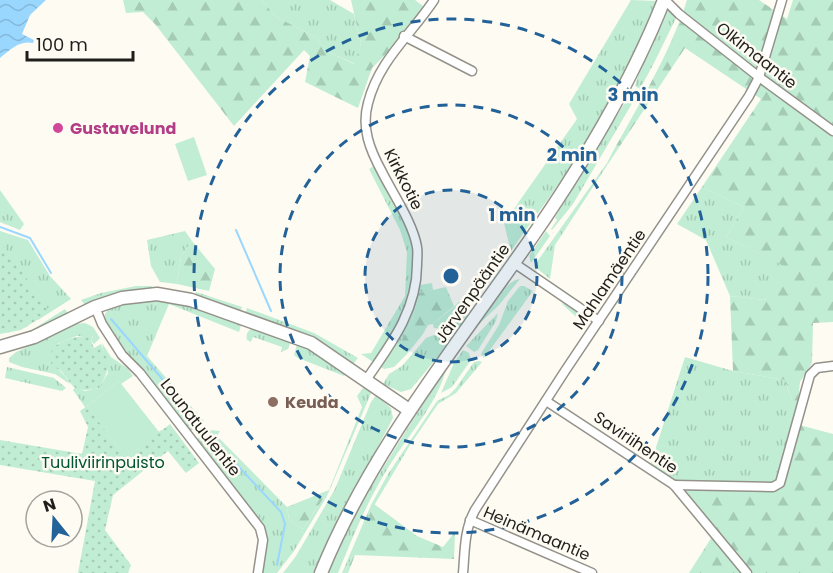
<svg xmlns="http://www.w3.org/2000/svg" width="833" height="573" font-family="Poppins,sans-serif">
	<defs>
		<pattern id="grass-tufts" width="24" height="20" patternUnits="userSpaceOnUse" patternTransform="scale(1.5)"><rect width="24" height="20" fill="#c0edd3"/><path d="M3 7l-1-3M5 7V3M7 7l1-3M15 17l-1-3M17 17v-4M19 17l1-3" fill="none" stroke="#a5cbb5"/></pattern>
		<pattern id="forest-firs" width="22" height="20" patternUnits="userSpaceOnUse" patternTransform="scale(1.5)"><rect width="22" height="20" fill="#c0edd3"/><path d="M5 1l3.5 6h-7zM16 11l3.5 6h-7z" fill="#a5cbb5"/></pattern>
		<pattern id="park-dots" width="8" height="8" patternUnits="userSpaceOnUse" patternTransform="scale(1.5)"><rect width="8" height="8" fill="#c0edd3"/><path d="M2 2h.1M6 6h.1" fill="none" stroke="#a5cbb5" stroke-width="1.8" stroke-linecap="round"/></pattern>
		<pattern id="water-waves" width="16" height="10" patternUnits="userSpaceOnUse" patternTransform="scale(1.5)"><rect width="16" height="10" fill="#9ad7ff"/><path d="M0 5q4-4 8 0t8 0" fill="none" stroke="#84b8da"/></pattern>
	</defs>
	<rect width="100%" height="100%" fill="#fefbf3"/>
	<g fill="url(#grass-tufts)">
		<path d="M262 0H330L354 14 361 44 355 64 326 51 317 38 275 16Z"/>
		<path d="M631 0 657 1C641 38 626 75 606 110 570 173 524 230 484 290L481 288C471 304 455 314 443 329L434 328 433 324 455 306 510 248 504 223 577 119 569 104Z"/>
		<path d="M668 8 676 14V18L654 63 640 89 635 86 639 71 666 9Z"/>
		<path d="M633 90 637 92V95L573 204 552 230 551 229 557 220 555 218 567 194Z"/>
		<path d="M607 163 608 164 555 245 550 279 534 266Z"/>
		<path d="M374 166C384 187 403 216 409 237 425 284 398 325 373 362L361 354 371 353 405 296 407 252 400 230 369 169Z"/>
		<path d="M702 187 744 207 726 237 799 273 764 300 730 296 706 240 677 224Z"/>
		<path d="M0 190 24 224 20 230 0 222Z"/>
		<path d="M0 231 28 240 50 276 71 299 38 320 0 286Z"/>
		<path d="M185 231 192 241 181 256 177 284 160 282 151 266 147 240Z"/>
		<path d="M546 231 550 236 531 263 529 256Z"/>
		<path d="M520 279 499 305 476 327 475 324C481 318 487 313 492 306 501 296 506 281 520 279Z"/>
		<path d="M432 283 433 290 419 293 411 324 399 345 408 353 394 367 384 369 379 366 407 325 420 285Z"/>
		<path d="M136 286H152L153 289 85 305 81 300 101 293Z"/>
		<path d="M520 286H524L533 291 484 358 481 354 482 352 499 325 508 301Z"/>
		<path d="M196 292 242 307 240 313 195 294Z"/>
		<path d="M153 299 188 304 241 325 239 332 169 304 147 356 204 421 191 431H188L138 365 126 353 105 322V314L111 306Z"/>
		<path d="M561 303C574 307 583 312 588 325L587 327Z"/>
		<path d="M247 308 314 333 358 358 352 365 245 314Z"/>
		<path d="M65 309 69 315 45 329 14 338 35 328Z"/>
		<path d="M466 311 468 313 454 337 447 333 448 328Z"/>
		<path d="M498 313 496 321 478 350 474 352 466 346Z"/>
		<path d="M85 323 93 327 100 338 94 344 91 341 93 336H76L57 344V368L65 376 70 384 55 374 22 367 9 362V358L16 352 76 324Z"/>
		<path d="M255 326 291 341 288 349 281 352 282 347 253 337 251 342 247 340C245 333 249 330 255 326Z"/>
		<path d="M437 334 451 341 411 389 401 392 383 384 389 374 402 366 426 338Z"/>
		<path d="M301 342 347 372 344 376 298 358 294 355 297 344Z"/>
		<path d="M102 343 111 357 127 368 133 376 121 384 119 381 87 406 126 458 161 430 168 438C151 452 124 477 101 464L97 424 73 390 75 387 85 391 99 388 108 373Z"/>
		<path d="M463 350 469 353 471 360 452 387 441 393 454 363Z"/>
		<path d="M685 357 733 371 785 380 792 401H798L778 474 773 482 676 483 650 466Z"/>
		<path d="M479 361 482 362 456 393 438 404 410 445 375 504 345 573H342L371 505 388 474 437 401 449 395 456 388 474 362Z"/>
		<path d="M447 366C438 405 405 438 385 473 366 504 352 539 338 573H327L364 498Z"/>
		<path d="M7 367 54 378 66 388 62 391 5 378Z"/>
		<path d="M367 387 372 391 327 496 294 551 277 573H262L264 529 259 519 208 456 197 439 208 430 220 431 217 436 287 507 289 520 303 529 329 490 362 407 357 396 363 388Z"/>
		<path d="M376 395 391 408 393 418 354 492 316 573H283L296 556 335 489 371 402Z"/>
	</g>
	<g fill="url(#forest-firs)">
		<path d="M123 0H262L275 16 317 38 326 51 354 64 361 44 351 0H415L427 9 404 36 372 68 358 108 305 82 310 56 304 50 234 126 155 24 143 12 126 13Z"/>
		<path d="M687 0H759L787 19 793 0H833V322L813 323 812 363 800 382 798 401H792L785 380 733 371 730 296 764 300 798 273 726 237 744 207 702 187 761 99 685 48 608 164 607 163C635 110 669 57 687 0Z"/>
		<path d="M192 241 215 269 209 291 177 284 181 256Z"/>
		<path d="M446 287 454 306 433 324 428 325 423 334 408 353 399 345 411 324 419 293Z"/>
		<path d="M792 423 833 434V573H689L715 532 676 483 772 482 778 474Z"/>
		<path d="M329 490 303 529 289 520 287 507Z"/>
		<path d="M374 504 417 536 443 547 455 532 454 559 355 555 348 573H345Z"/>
	</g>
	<g fill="url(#park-dots)">
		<path d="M0 241 50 312 21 330 0 334Z"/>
		<path d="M93 335 91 341 94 348 101 344C110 364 110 370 99 388 63 397 73 372 53 367 41 342 75 336 93 335Z"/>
		<path d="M87 406 126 458 170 424 199 463 186 473 168 451 113 495 105 530 131 565 128 573H78L95 481 0 465V440L82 454 88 427 80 411Z"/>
	</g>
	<g fill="#c0edd3">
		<path d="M194 137 207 175 188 181 175 144Z"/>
		<path d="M119 381 159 432 126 458 87 406Z"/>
	</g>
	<path fill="url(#water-waves)" d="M0 0H46L30 15 22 34 34 40 33 43C19 40 10 50 0 58Z"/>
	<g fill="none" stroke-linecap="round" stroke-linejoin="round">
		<g stroke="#9ad7ff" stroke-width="2">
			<path d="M0 227 30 238 51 273"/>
			<path d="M236 230 271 311"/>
			<path d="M111 319 199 422"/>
			<path d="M209 435 281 512 285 524 277 565"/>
		</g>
		<g stroke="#94928a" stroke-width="11">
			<g id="street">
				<path d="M665 0 679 14 759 77 833 131"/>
				<path d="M404 36 472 71"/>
				<path d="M514 263 599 321"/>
				<path d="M95 307 102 324 122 355 140 373 260 528 263 540 258 573"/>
				<path d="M366 380C391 344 417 310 417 265 417 259 418 252 417 247 413 223 393 194 382 172 370 150 361 128 368 103 379 60 411 35 434 0"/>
				<path d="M546 401 674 485 747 573"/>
				<path d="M674 485 773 487 780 483 810 375 817 368 833 366"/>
				<path d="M470 520 592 573"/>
				<path d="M463 573C465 551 464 530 475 510L565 371 749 96 759 77 782 0"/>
			</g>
		</g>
		<g stroke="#94928a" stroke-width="15">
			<g id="secondary">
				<path d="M0 347 34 337 95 307 122 298 157 294 191 300 311 343 409 410"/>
				<path d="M321 573C367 460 443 363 513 264 572 182 627 94 664 0"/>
			</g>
		</g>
		<use href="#street" stroke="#fff" stroke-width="8"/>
		<use href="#secondary" stroke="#fff" stroke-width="12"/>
	</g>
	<circle cx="451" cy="276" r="86" fill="#236298" fill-opacity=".12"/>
	<g fill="none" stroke="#236298" stroke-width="3" stroke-dasharray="10 8">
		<circle cx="451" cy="276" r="86"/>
		<circle cx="451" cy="276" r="171"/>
		<circle cx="451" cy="276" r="257"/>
	</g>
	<circle fill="#d1479c" stroke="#fefbf3" stroke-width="2" cx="58" cy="128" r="6"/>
	<circle fill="#8d6e63" stroke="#fefbf3" stroke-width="2" cx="273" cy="402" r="6"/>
	<g text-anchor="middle" stroke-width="5" stroke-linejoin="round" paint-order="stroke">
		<g font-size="16" fill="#1f1e1b" stroke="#fefbf3">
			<text transform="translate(757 55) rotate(38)" y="6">Olkimaantie</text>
			<text transform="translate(404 179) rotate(63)" y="6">Kirkkotie</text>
			<text transform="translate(609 279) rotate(-56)" y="6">Mahlamäentie</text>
			<text transform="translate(472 293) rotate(-55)" y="6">Järvenpääntie</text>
			<text transform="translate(201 427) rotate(52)" y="6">Lounatuulentie</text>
			<text transform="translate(636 442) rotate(34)" y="6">Saviriihentie</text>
			<text transform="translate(537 533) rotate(23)" y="6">Heinämaantie</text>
		</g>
		<g font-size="16" font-weight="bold" fill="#b23c85" stroke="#fefbf3" text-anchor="start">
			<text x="70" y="134">Gustavelund</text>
		</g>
		<g font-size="16" font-weight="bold" fill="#785e54" stroke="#fefbf3" text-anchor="start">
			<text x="285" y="408">Keuda</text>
		</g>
		<g font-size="16" fill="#005433" stroke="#fefbf3">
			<text x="103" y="468">Tuuliviirinpuisto</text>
		</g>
	</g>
	<circle cx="451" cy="276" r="9" fill="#236298" stroke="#fefbf3" stroke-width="3"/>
	<g font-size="18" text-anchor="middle" font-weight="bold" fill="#236298" stroke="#fefbf3" stroke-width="5" stroke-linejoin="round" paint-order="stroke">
		<text x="633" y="101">3 min</text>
		<text x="572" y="161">2 min</text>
		<text x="512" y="221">1 min</text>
	</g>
	<g transform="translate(54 519) rotate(342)"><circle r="28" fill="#fefbf3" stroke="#a5a39d" stroke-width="1.5"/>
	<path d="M0-4.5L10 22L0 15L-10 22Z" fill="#236298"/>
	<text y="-9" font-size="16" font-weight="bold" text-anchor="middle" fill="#1f1e1b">N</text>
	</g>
	<path d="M27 51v9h106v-9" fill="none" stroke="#1f1e1b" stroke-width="3"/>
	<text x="36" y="51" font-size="18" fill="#1f1e1b" stroke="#fefbf3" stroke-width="4.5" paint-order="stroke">100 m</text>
</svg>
